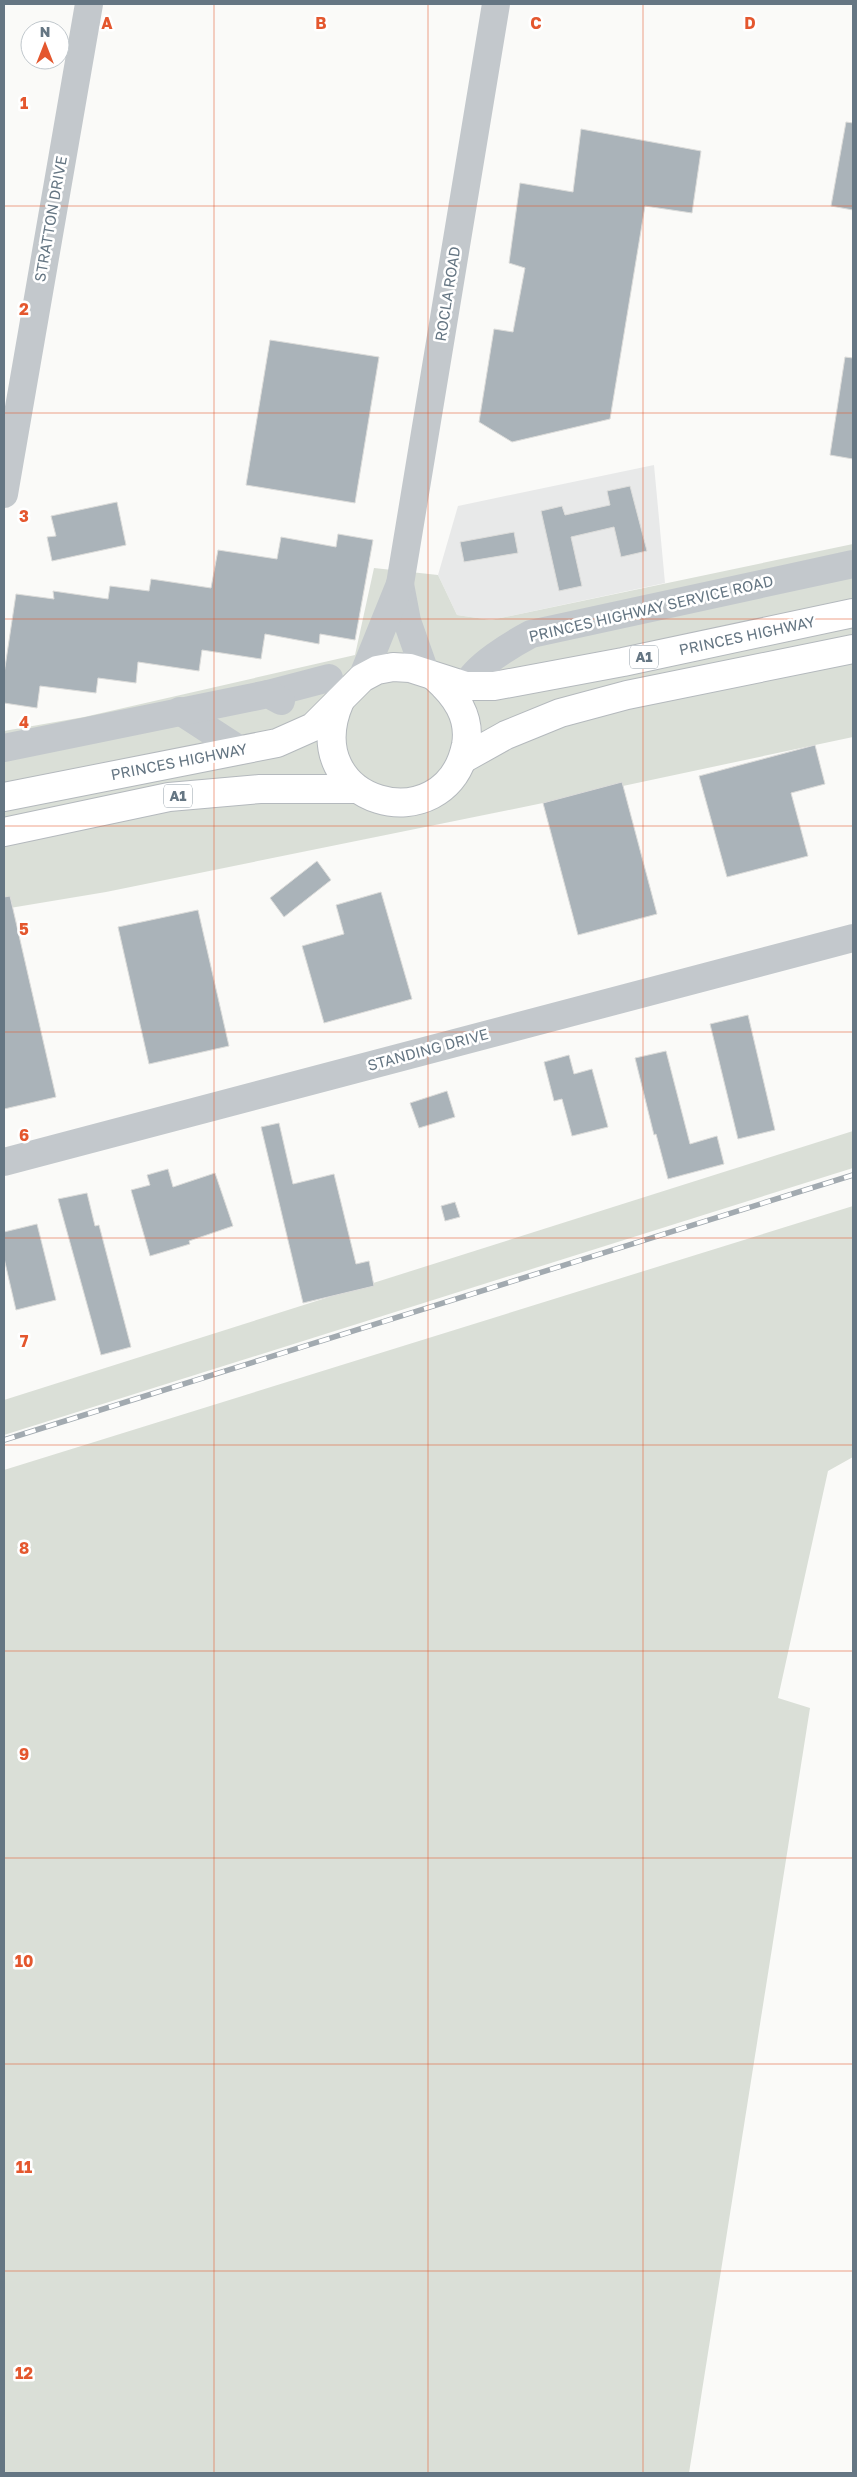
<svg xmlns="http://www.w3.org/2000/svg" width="857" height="2477" font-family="'Golos Text',sans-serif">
	<rect width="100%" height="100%" fill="#fafaf8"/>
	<path fill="#e8e9e9" d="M654 465 665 583 491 620 457 615 438 575 458 506Z"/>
	<g fill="#dadfd7">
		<path d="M853 544V737L543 803 106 892 4 909V731L84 717 355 655 374 568 438 575 457 615 491 620Z"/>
		<path d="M853 1131V1168L4 1435V1400Z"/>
		<path d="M853 1206V1457L828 1471 778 1698 810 1708 689 2473H4V1470Z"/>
	</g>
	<g fill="#aab3b9" stroke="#dcdcda">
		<path d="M846 122 853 123V210L831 206Z"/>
		<path d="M581 129 701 151 692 213 645 206 610 419 512 442 479 422 494 329 513 332 525 268 509 263 520 183 573 192Z"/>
		<path d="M270 340 379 357 355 503 246 485Z"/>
		<path d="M845 357 853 358V459L830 455Z"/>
		<path d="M630 486 647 551 621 557 614 527 571 537 582 586 559 591 541 511 562 506 565 515 610 505 607 491Z"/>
		<path d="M117 502 126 545 52 561 47 537 56 536 51 516Z"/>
		<path d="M514 532 518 553 464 562 460 542Z"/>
		<path d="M338 534 373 540 355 640 320 634 319 644 265 634 261 659 202 650 199 671 138 662 136 683 98 678 96 693 40 686 37 708 4 703V674L16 594 54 599 53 591 108 599 110 586 149 591 151 579 211 588 218 550 277 559 281 537 336 547Z"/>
		<path d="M815 745 825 784 791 793 808 856 727 877 699 776Z"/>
		<path d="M622 782 657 914 578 935 543 803Z"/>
		<path d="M317 861 331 880 284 917 270 898Z"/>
		<path d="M381 892 412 999 324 1023 302 946 344 934 336 905Z"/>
		<path d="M10 896 56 1097 4 1109V897Z"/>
		<path d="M198 910 229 1046 149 1064 118 927Z"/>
		<path d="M748 1015 775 1130 738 1139 710 1024Z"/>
		<path d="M666 1051 690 1144 717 1136 724 1164 668 1179 656 1134 654 1135 635 1058Z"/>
		<path d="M569 1055 574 1074 592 1069 608 1127 572 1136 562 1099 554 1101 544 1062Z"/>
		<path d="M447 1091 455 1117 419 1128 410 1103Z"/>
		<path d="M279 1123 293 1184 334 1174 356 1264 369 1261 374 1286 303 1303 261 1127Z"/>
		<path d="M168 1169 173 1187 215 1173 233 1226 189 1241 190 1244 150 1256 131 1190 150 1185 147 1175Z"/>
		<path d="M87 1193 95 1226 99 1225 131 1347 101 1355 58 1199Z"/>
		<path d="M455 1202 460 1217 445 1221 441 1206Z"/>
		<path d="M37 1224 56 1300 16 1310 4 1258V1232Z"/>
	</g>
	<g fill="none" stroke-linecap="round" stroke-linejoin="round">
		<g stroke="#b4b9bd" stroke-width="30">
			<g id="highway">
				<path d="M340 701C295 804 446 845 466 745 471 716 455 695 435 677"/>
				<path d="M463 759 506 735 560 713 627 695 853 649"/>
				<path d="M4 797 277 743 313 727 362 678 377 670 393 667 410 668 466 686H494L623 662 853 613"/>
				<path d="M4 832 169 797 260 789H357"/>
			</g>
		</g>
		<g stroke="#c3c8cc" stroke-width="28">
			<path d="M4 494 89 4"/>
			<path d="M400 584 407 621 425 672"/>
			<path d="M362 678 400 584 496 4"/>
			<path d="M466 686C475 666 512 644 531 634L853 564"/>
			<path d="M268 694 329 678"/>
			<path d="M180 711 240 750"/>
			<path d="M4 748 268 694 281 701"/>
			<path d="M4 1162 853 938"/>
		</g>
		<use href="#highway" stroke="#fff" stroke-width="28"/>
		<g stroke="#a2aab0" stroke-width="5.5">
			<path id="rail" d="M4 1440 853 1175"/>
		</g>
		<use href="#rail" stroke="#fff" stroke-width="4" stroke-dasharray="11" stroke-linecap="butt"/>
	</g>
	<path fill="none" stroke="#e4572e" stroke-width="1" stroke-opacity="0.55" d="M214 4V2473M428 4V2473M643 4V2473M4 206H853M4 413H853M4 619H853M4 826H853M4 1032H853M4 1238H853M4 1445H853M4 1651H853M4 1858H853M4 2064H853M4 2271H853"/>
	<g text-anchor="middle" stroke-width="5" stroke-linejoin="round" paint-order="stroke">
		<g fill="#fff" stroke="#939fa8" stroke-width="1">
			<rect x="630" y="645.5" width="28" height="23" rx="4"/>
			<rect x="164" y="784.5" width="28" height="23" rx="4"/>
		</g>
		<g font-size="14" font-weight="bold" fill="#657683">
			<text x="644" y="662">A1</text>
			<text x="178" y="801">A1</text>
		</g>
		<g font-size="15" fill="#657683" stroke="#fff">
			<text transform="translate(51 219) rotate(-80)" y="5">STRATTON DRIVE</text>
			<text transform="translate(448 294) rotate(-81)" y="5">ROCLA ROAD</text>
			<text transform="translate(651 609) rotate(-13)" y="5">PRINCES HIGHWAY SERVICE ROAD</text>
			<text transform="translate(747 636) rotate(-12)" y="5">PRINCES HIGHWAY</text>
			<text transform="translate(179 762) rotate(-11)" y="5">PRINCES HIGHWAY</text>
			<text transform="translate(428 1050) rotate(-15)" y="5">STANDING DRIVE</text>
		</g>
	</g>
	<g font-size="16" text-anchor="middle" font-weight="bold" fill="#e4572e" stroke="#fff" stroke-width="5" stroke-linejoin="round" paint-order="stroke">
		<text x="107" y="29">A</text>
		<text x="321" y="29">B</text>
		<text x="536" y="29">C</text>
		<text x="750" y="29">D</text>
		<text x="24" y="109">1</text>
		<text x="24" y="315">2</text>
		<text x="24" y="522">3</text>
		<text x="24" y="728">4</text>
		<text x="24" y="935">5</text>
		<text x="24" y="1141">6</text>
		<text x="24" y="1347">7</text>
		<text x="24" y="1554">8</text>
		<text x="24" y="1760">9</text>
		<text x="24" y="1967">10</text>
		<text x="24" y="2173">11</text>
		<text x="24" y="2379">12</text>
	</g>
	<rect width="857" height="2477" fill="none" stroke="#657683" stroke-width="10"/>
	<g transform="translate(45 45)"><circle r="24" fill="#ffffff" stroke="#c1c8cd"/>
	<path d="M0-4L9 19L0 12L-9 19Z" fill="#e4572e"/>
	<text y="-8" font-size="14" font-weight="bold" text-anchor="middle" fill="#657683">N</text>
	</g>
</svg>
